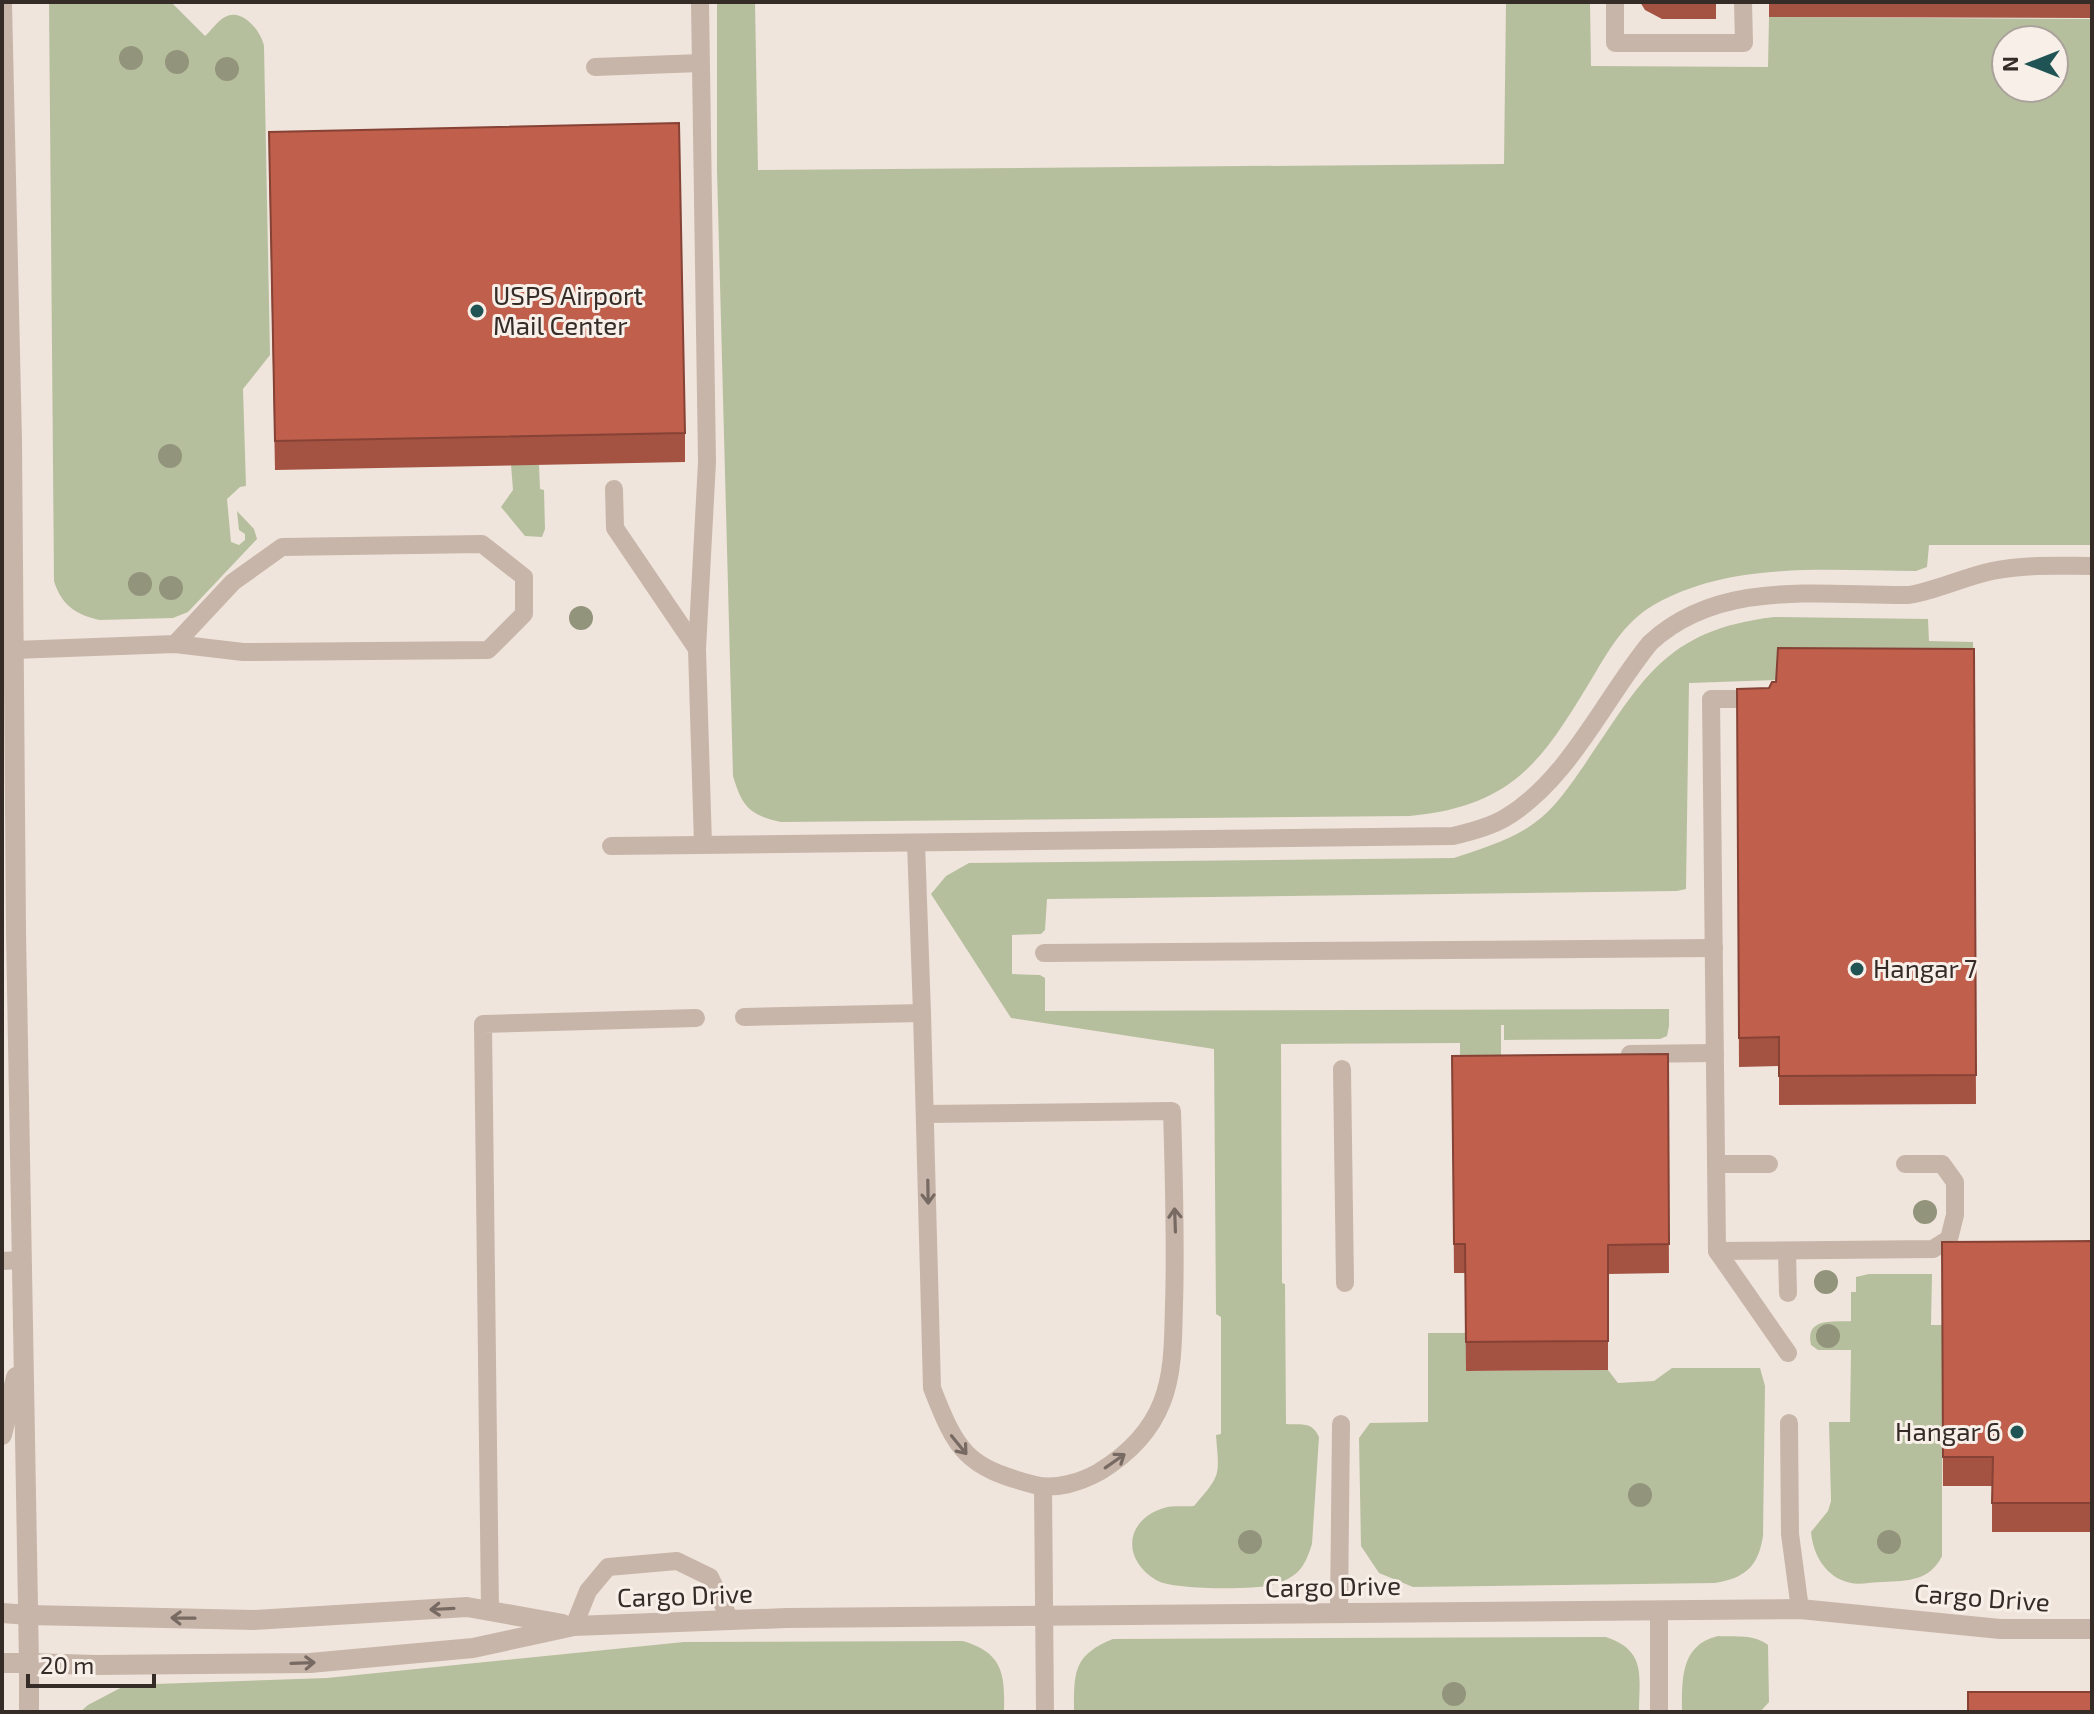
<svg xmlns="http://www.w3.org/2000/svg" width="2094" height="1714" font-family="'Exo 2',sans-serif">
	<rect width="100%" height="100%" fill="#f0e5dc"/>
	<g fill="#b6bf9d" fill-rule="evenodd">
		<path d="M49 2H171L205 36C211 31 217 21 225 17 242 7 261 31 264 46L270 355 243 389 246 486 240 487 227 499 231 542 239 545 245 540V534L239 530 237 511 254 529 257 539 188 612 173 618 100 620C75 615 61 604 54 581Z"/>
		<path d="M717 2H755L758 170 1504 164 1506 2H1590L1591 66 1768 67 1769 17 2092 19V545H1929L1927 567 1916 571C1829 571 1731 560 1652 606 1626 622 1612 645 1597 670 1545 756 1518 806 1410 816L781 822C749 815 742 806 733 776L717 170ZM2006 40H2054V88H2006Z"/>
		<path d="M511 465H539L540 489 544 490 545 529 542 537 525 536 501 507 513 490Z"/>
		<path d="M1774 617 1928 619 1929 641 1973 642 1974 678 1778 677 1776 680 1689 683 1686 889 1677 891 1047 899 1045 930 1041 934 1012 935V974L1040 975 1045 978V1011L1669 1009V1026L1667 1036 1660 1039 1504 1040V1025H1501V1084H1460V1043L1281 1044 1282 1283 1285 1284 1286 1424C1301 1425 1312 1421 1319 1437L1312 1544C1308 1556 1304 1568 1294 1575 1287 1580 1279 1583 1271 1585 1252 1590 1171 1590 1156 1580 1122 1560 1124 1520 1164 1508 1173 1505 1184 1507 1194 1506 1222 1474 1219 1476 1216 1435L1221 1434V1317L1216 1314 1214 1049 1011 1018 931 894 946 876 969 863 1454 858C1480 849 1511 840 1533 824 1555 809 1570 785 1585 764 1642 681 1664 630 1774 617Z"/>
		<path d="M1869 1274H1932L1931 1325H1942V1556C1930 1581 1907 1581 1883 1582 1873 1582 1860 1585 1851 1583 1826 1578 1813 1555 1811 1532L1828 1511 1831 1501 1829 1422H1850L1851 1350H1818L1811 1345C1805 1318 1831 1322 1851 1321V1292H1856V1277Z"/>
		<path d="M1428 1333H1466L1467 1371 1608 1370 1618 1383 1654 1381 1672 1368H1760L1765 1386 1763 1536C1758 1567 1745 1578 1715 1583L1413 1587 1379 1573 1361 1546 1359 1438 1370 1423 1428 1422Z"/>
		<path d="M1718 1636C1735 1637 1754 1634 1768 1645L1769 1702 1760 1712H1682C1682 1680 1680 1645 1718 1636Z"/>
		<path d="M1606 1637C1647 1651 1639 1676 1639 1712H1074C1074 1672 1073 1655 1113 1639Z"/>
		<path d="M963 1641C1003 1653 1005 1674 1004 1712H80L88 1705 126 1685 327 1678 684 1642Z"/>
	</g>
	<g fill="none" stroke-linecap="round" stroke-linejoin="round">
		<g stroke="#c8b5a9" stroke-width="18">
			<path d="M1615 2V43H1744L1743 2"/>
			<path d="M595 67 700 63"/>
			<path d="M614 489 615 528 697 649 703 845"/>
			<path d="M697 649 707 462 700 2"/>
			<path d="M14 650 175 644 243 652 488 650 524 614V577L482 544 282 547 233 582 175 644"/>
			<path d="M1751 699H1711L1717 1251 1788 1353"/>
			<path d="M611 846 1453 836C1470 832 1490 827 1505 818 1569 780 1604 699 1650 643 1720 578 1821 596 1909 595 1938 590 1964 577 1992 571 2025 564 2059 566 2092 566"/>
			<path d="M1044 953 1714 948"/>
			<path d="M922 1013 932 1388C957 1452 966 1467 1035 1485 1056 1490 1081 1482 1099 1472 1127 1455 1150 1433 1162 1402 1174 1372 1173 1336 1174 1305 1176 1241 1174 1176 1172 1111L926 1114"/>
			<path d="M744 1017 922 1013 916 843"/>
			<path d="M1630 1054 1715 1053"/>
			<path d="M1342 1069 1345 1283"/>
			<path d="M1716 1164H1769"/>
			<path d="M1717 1251 1933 1249 1949 1239 1955 1215V1182L1942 1164H1905"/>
			<path d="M1787 1251 1788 1293"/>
			<path d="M2 1261 21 1260"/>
			<path d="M1789 1423 1790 1534 1800 1609"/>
			<path d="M1043 1487 1045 1712"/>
			<path d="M490 1611 483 1024 696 1018"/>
			<path d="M1339 1612 1341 1424"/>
			<path d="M574 1626 588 1591 608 1567 677 1561 710 1577 730 1620"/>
			<path d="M1659 1712V1610"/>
		</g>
		<g stroke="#c8b5a9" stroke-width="20">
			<path d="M29 1615 254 1620 467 1607 563 1624"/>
			<path d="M29 1712V1663L96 1665 310 1663 473 1648 574 1626 787 1618 1800 1609 2000 1629H2092"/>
		</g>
		<g stroke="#c8b5a9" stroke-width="20">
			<path d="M2 3 12 440 16 931 29 1663H2"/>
			<path d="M2 1435 16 1377"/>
			<path d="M2 1613 29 1615"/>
		</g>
	</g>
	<g fill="#93947c">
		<circle cx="131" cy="58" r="12"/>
		<circle cx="177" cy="62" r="12"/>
		<circle cx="227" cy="69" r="12"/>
		<circle cx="170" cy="456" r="12"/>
		<circle cx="140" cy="584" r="12"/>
		<circle cx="171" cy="588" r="12"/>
		<circle cx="581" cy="618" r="12"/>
		<circle cx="1925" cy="1212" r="12"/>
		<circle cx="1826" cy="1282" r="12"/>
		<circle cx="1828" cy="1336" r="12"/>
		<circle cx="1640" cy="1495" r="12"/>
		<circle cx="1250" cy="1542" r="12"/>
		<circle cx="1889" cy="1542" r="12"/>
		<circle cx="1454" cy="1694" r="12"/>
	</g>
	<g fill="#a45241">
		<path d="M1640 2H1716V19H1662L1645 10Z"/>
		<path d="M1769 2H2092V18L1769 17Z"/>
		<path d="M269 160 685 433V462L275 470Z"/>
		<path d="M1974 649 1976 1104 1779 1105V1066L1739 1067 1737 689 1769 688 1776 682Z"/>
		<path d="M1668 1054 1669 1273 1608 1274V1370L1466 1371 1465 1273H1454L1452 1056Z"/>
		<path d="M2092 1241V1532H1992V1486H1943L1942 1242Z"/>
	</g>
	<g fill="#bf5f4c" stroke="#864235" stroke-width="2">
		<path d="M679 123 685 433 275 441 269 132Z"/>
		<path d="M1778 648 1974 649 1976 1075 1779 1076V1037L1739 1038 1737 689 1769 688 1772 682H1776Z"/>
		<path d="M1668 1054 1669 1244 1608 1245V1341L1466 1342 1465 1244H1454L1452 1056Z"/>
		<path d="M2092 1241V1503H1992L1993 1457H1943L1942 1242Z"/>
		<rect x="1968" y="1692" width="124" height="20"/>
	</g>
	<defs><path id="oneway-shaft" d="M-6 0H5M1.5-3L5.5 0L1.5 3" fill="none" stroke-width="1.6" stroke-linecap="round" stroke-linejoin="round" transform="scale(2)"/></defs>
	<g stroke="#776a62">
		<use href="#oneway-shaft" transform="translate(928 1192) rotate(89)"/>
		<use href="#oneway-shaft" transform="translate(1175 1220) rotate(-92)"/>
		<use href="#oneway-shaft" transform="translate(959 1445) rotate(51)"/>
		<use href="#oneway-shaft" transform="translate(1115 1461) rotate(-35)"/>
		<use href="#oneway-shaft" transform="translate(442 1609) rotate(177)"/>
		<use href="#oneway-shaft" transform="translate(183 1618) rotate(-179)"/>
		<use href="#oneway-shaft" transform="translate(303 1663) rotate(-2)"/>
	</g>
	<g fill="#205454" stroke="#f8f0e8" stroke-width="3">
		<circle cx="477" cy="311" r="8"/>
		<circle cx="1857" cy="969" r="8"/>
		<circle cx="2017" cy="1432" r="8"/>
	</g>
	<g text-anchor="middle" stroke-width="6" stroke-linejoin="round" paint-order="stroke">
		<g font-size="26" fill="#352c28" stroke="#f8f0e8" text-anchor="start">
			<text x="493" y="305">USPS Airport<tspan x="493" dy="30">Mail Center</tspan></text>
			<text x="1873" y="978">Hangar 7</text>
			<text x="2001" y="1441" text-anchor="end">Hangar 6</text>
		</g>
		<g font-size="26" fill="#352c28" stroke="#f8f0e8">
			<text transform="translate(1333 1587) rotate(-1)" y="9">Cargo Drive</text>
			<text transform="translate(685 1596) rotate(-2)" y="9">Cargo Drive</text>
			<text transform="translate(1982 1598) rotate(4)" y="9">Cargo Drive</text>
		</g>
	</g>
	<rect width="2094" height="1714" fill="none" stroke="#352c28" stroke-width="8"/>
	<g transform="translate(2030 64) rotate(270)"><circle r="38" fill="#f8f0e8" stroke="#aaa29b" stroke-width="2"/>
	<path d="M0-6L14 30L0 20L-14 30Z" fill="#205454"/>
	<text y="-12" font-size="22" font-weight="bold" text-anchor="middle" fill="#352c28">N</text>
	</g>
	<path d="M28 1674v12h126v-12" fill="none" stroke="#352c28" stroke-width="4"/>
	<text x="40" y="1674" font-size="24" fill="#352c28" stroke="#f8f0e8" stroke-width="6" paint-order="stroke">20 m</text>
</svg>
